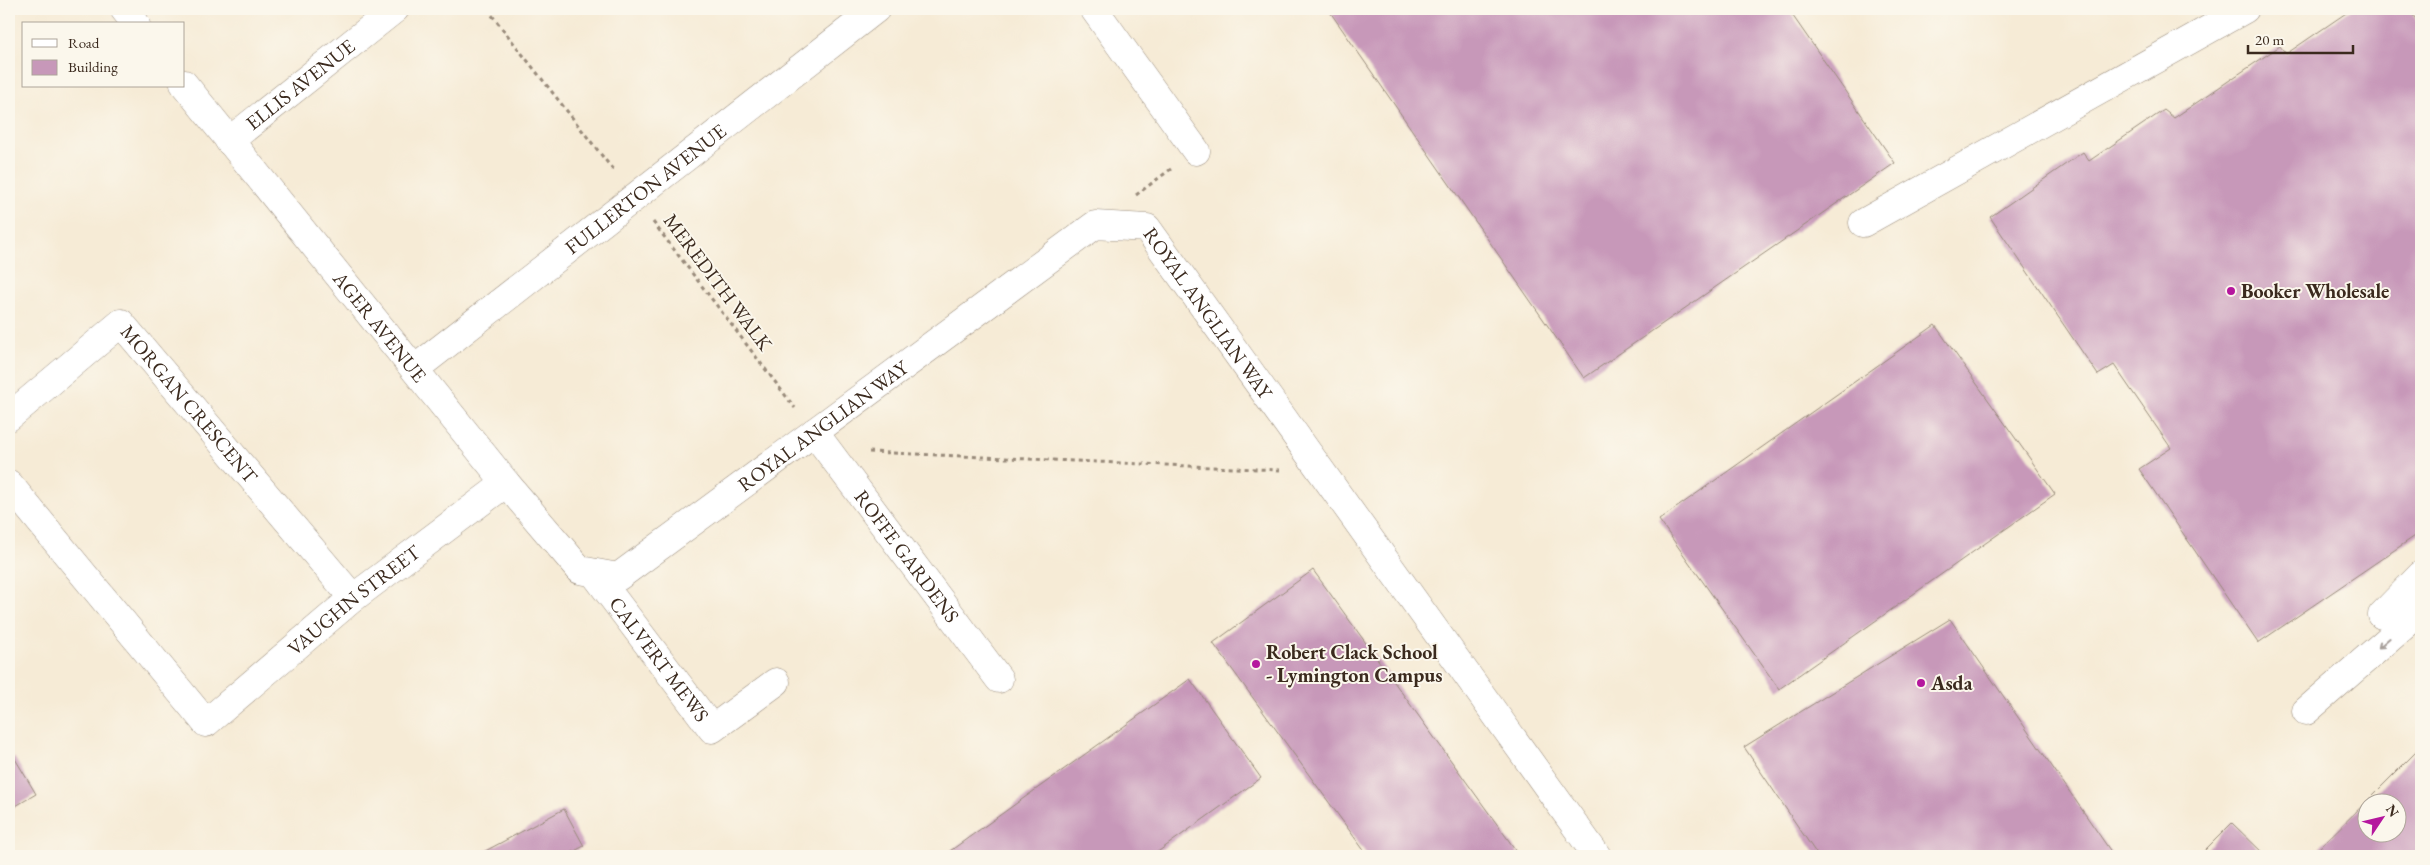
<svg xmlns="http://www.w3.org/2000/svg" width="2430" height="865" font-family="'EB Garamond',serif">
	<rect width="100%" height="100%" fill="#fbf7ec"/>
	<filter id="ink" filterUnits="userSpaceOnUse"><feTurbulence type="fractalNoise" baseFrequency=".02" numOctaves="2"/><feDisplacementMap in="SourceGraphic" scale="10" xChannelSelector="R" yChannelSelector="G"/><feConvolveMatrix kernelMatrix="1 2 1 2 8 2 1 2 1" color-interpolation-filters="sRGB"/></filter>
	<filter id="wash" filterUnits="userSpaceOnUse"><feTurbulence type="fractalNoise" baseFrequency=".0096" numOctaves="4" result="noise"/><feDisplacementMap in="SourceGraphic" scale="20" xChannelSelector="R" yChannelSelector="G"/><feGaussianBlur stdDeviation="1.12" result="paint"/><feColorMatrix in="noise" values="0 0 0 0 0 0 0 0 0 0 0 0 0 0 0 0 0 1.4 0 .05"/><feComposite in="paint" operator="in"/></filter>
	<g filter="url(#wash)">
		<rect width="100%" height="100%" fill="#f6ebd6"/>
		<g id="blocks">
			<g fill="#c798b9" fill-rule="evenodd">
				<path d="M1328 9H1788L1895 163 1584 378Z"/>
				<path d="M2352 9H2409L2421 27V532L2258 643 2139 469 2171 448 2114 365 2098 375 1990 217 2083 152 2089 161 2164 110 2174 118 2280 46 2286 54Z"/>
				<path d="M1935 325 2055 494 1779 689 1659 520Z"/>
				<path d="M1313 570 1520 856H1368L1213 643Z"/>
				<path d="M1950 619 2114 856H1818L1744 747Z"/>
				<path d="M1190 679 1261 778 1152 856H943Z"/>
				<path d="M2421 747V856H2311L2368 800ZM2368 802H2398V832H2368Z"/>
				<path d="M14 757 36 794 9 810V761Z"/>
				<path d="M564 809 584 846 565 856H476Z"/>
				<path d="M2232 823 2266 856H2199Z"/>
			</g>
		</g>
	</g>
	<g filter="url(#ink)">
		<use href="#blocks" fill-opacity="0" stroke="#988a7a" stroke-width="1"/>
		<g fill="none" stroke-linecap="round" stroke-linejoin="round">
			<g stroke="#988a7a" stroke-width="29">
				<g id="minor">
					<path d="M124 9 136 24"/>
					<path d="M1094 9 1196 151"/>
					<path id="s1" d="M184 84 506 483 580 570 618 577 1095 225 1147 228 1597 856"/>
					<path id="s2" d="M229 141 395 9"/>
					<path d="M1863 223 2245 9"/>
					<path id="s3" d="M416 368 876 9"/>
					<path id="s4" d="M9 417 121 323 353 598"/>
					<path id="s5" d="M814 432 999 679"/>
					<path id="s6" d="M9 484 206 723 353 598 506 483"/>
					<path id="s7" d="M594 573 712 729 776 682"/>
					<path d="M2382 615 2421 575"/>
					<path d="M2306 711 2421 611"/>
				</g>
			</g>
			<g stroke="#988a7a" stroke-width="3" stroke-dasharray="4 4" stroke-linecap="butt">
				<path d="M487 9 614 171"/>
				<path d="M1136 195 1171 169"/>
				<path d="M653 222 795 408"/>
				<path d="M869 452 1280 470"/>
			</g>
			<use href="#minor" stroke="#fff" stroke-width="28"/>
		</g>
		<defs><path id="oneway-shaft" d="M-6 0H5M1.5-3L5.5 0L1.5 3" fill="none" stroke-width="1.6" stroke-linecap="round" stroke-linejoin="round" transform="scale(1.25)"/></defs>
		<use stroke="#a79f9a" href="#oneway-shaft" transform="translate(2384 643) rotate(139)"/>
	</g>
	<g fill="#b5179e" stroke="#fbf7ec" stroke-width="2">
		<circle cx="2231" cy="291" r="5"/>
		<circle cx="1256" cy="664" r="5"/>
		<circle cx="1921" cy="683" r="5"/>
	</g>
	<g text-anchor="middle" stroke-width="4" stroke-linejoin="round" paint-order="stroke">
		<g font-size="20" fill="#3b2a1e" stroke="#fbf7ec">
			<text dy="7" stroke="none"><textPath href="#s2" startOffset="91">ELLIS AVENUE</textPath></text>
			<text dy="7" stroke="none"><textPath href="#s3" startOffset="291">FULLERTON AVENUE</textPath></text>
			<text transform="translate(718 282) rotate(53)" y="7">MEREDITH WALK</text>
			<text dy="7" stroke="none"><textPath href="#s1" startOffset="1415">ROYAL ANGLIAN WAY</textPath></text>
			<text dy="7" stroke="none"><textPath href="#s1" startOffset="312">AGER AVENUE</textPath></text>
			<text dy="7" stroke="none"><textPath href="#s4" startOffset="252">MORGAN CRESCENT</textPath></text>
			<text dy="7" stroke="none"><textPath href="#s1" startOffset="920">ROYAL ANGLIAN WAY</textPath></text>
			<text dy="7" stroke="none"><textPath href="#s5" startOffset="155">ROFFE GARDENS</textPath></text>
			<text dy="7" stroke="none"><textPath href="#s6" startOffset="502">VAUGHN STREET</textPath></text>
			<text dy="7" stroke="none"><textPath href="#s7" startOffset="108">CALVERT MEWS</textPath></text>
		</g>
		<g font-size="20" font-weight="bold" fill="#3b2a1e" stroke="#fbf7ec" text-anchor="start">
			<text x="2241" y="298">Booker Wholesale</text>
			<text x="1266" y="659">Robert Clack School<tspan x="1266" dy="23">- Lymington Campus</tspan></text>
			<text x="1931" y="690">Asda</text>
		</g>
	</g>
	<rect width="2430" height="865" fill="none" stroke="#fbf7ec" stroke-width="30"/>
	<rect x="22" y="22" width="162" height="65" fill="#fbf7ec" stroke="#aea59a"/>
	<rect x="32" y="39" width="25" height="8" fill="#ffffff" stroke="#aea59a"/>
	<text x="68" y="48" font-size="15" fill="#3b2a1e">Road</text>
	<rect x="32" y="60" width="25" height="15" fill="#c798b9" stroke="#aea59a"/>
	<text x="68" y="72" font-size="15" fill="#3b2a1e">Building</text>
	<g transform="translate(2382 818) rotate(55)"><circle r="24" fill="#fbf7ec" stroke="#aea59a"/>
	<path d="M0-4L9 19L0 12L-9 19Z" fill="#b5179e"/>
	<text y="-8" font-size="14" font-weight="bold" text-anchor="middle" fill="#3b2a1e">N</text>
	</g>
	<path d="M2248 45v8h105v-8" fill="none" stroke="#3b2a1e" stroke-width="2.5"/>
	<text x="2255" y="45" font-size="15" fill="#3b2a1e" stroke="#fbf7ec" stroke-width="4" paint-order="stroke">20 m</text>
</svg>
